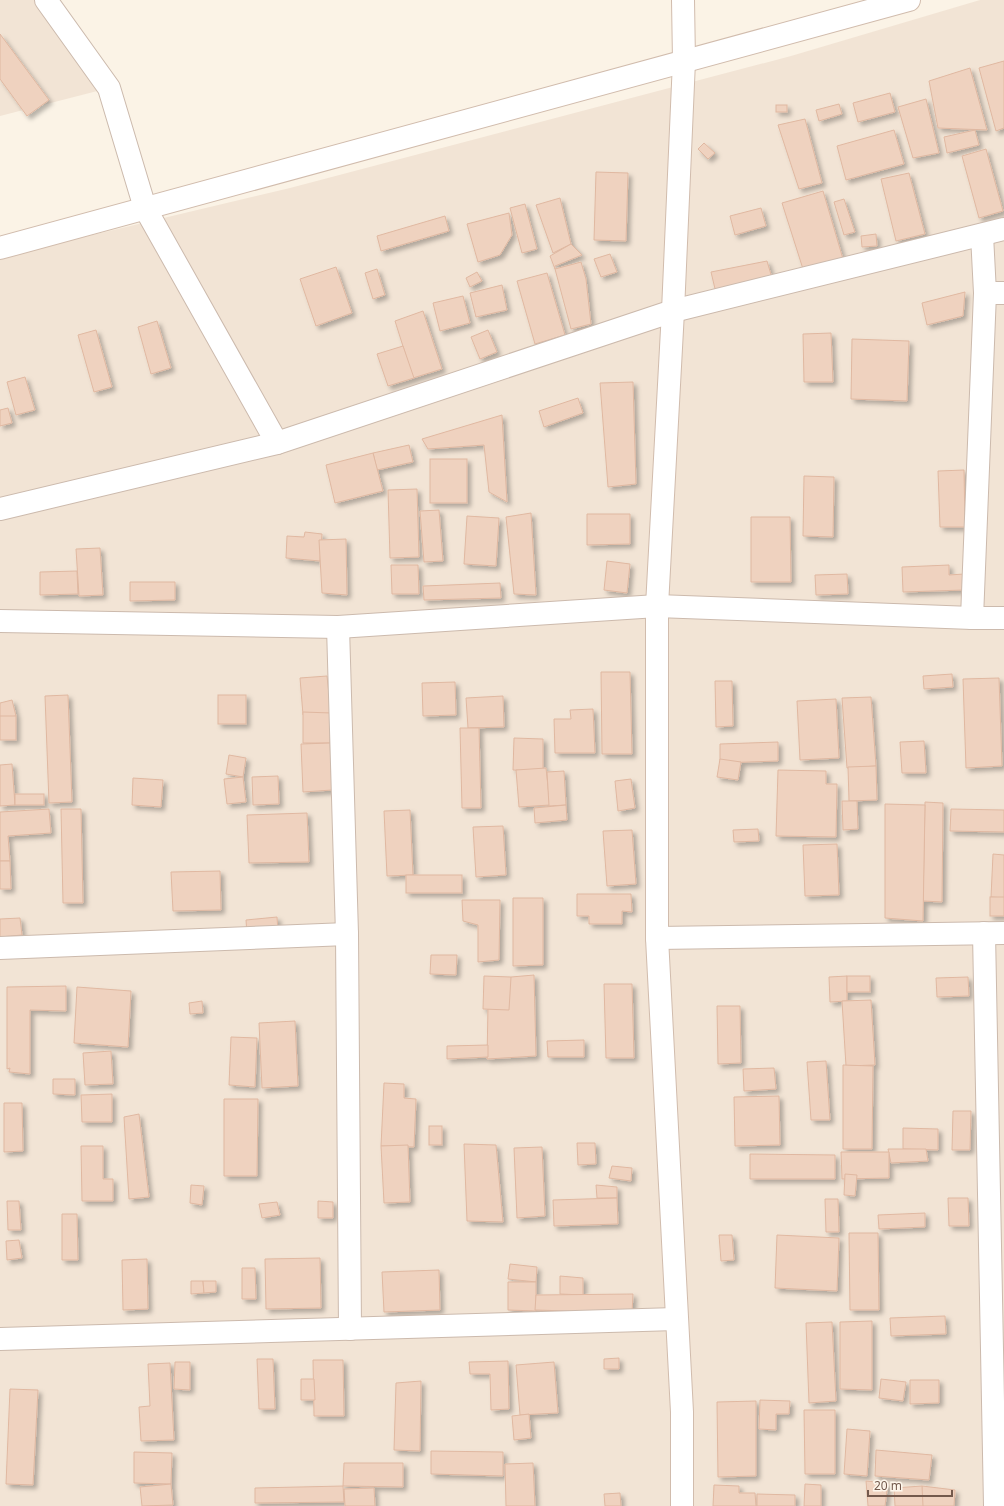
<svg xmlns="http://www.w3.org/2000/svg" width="1004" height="1506" font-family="'Noto Sans',sans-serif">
	<defs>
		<filter id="shadow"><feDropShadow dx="3.5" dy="3.5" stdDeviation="2" flood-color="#0004"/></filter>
	</defs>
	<rect width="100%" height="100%" fill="#fbf3e6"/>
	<g fill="#f2e4d5">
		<path d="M0 0H46L109 88 0 116Z"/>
		<path d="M980 0H1004V1506H0V257L290 188 791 56Z"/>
	</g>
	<g fill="#efd2bf" stroke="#e0b8a1" filter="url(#shadow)">
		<path d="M0 34 49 100 27 116 0 79Z"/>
		<path d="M1004 61V128L996 131 979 68Z"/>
		<path d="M970 68 987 130 938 128 929 81Z"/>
		<path d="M890 93 895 112 858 122 853 103Z"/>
		<path d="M926 99 939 153 913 158 898 107Z"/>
		<path d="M839 104 842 114 819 121 816 110Z"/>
		<rect x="776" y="105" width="11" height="7"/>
		<path d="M805 119 822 183 799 189 778 125Z"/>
		<path d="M894 130 904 164 846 180 837 146Z"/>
		<path d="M975 130 979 145 947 153 944 137Z"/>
		<path d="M704 143 715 153 708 159 698 149Z"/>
		<path d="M986 149 1003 211 979 218 962 156Z"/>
		<path d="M596 172 628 173 626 241 594 240Z"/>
		<path d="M909 173 925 234 896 241 881 179Z"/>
		<path d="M823 191 843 259 803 269 782 203Z"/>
		<path d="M560 198 571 244 553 253 536 205Z"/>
		<path d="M844 199 855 232 844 235 834 202Z"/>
		<path d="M525 204 537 249 522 253 510 208Z"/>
		<path d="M761 208 766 226 735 235 730 216Z"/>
		<path d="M509 213 512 235 500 255 478 262 467 224Z"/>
		<path d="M445 216 449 231 381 251 377 236Z"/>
		<path d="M876 234 877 246 862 247 861 236Z"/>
		<path d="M571 244 582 255 555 266V269L550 256Z"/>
		<path d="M610 254 617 272 601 277 594 259Z"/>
		<path d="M767 261 772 278 716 293 711 272Z"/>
		<path d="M581 262 586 279 591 324 571 329 555 269Z"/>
		<path d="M336 267 352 313 316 326 300 279Z"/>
		<path d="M377 269 385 295 373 299 365 273Z"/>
		<path d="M477 272 482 281 470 287 466 278Z"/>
		<path d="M547 273 565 335 535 344 517 281Z"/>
		<path d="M502 285 507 310 476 317 470 293Z"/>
		<path d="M965 292 963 316 927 325 922 303Z"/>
		<path d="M463 296 470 323 440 331 433 303Z"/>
		<path d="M423 311 442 369 413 378 395 321Z"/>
		<path d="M157 321 171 368 151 374 138 327Z"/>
		<path d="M96 330 112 387 94 392 78 335Z"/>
		<path d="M488 330 497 352 480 359 471 337Z"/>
		<path d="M831 333 833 382H804L803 334Z"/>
		<path d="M852 339 909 341 907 401 851 399Z"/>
		<path d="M403 346 414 378 388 386 377 354Z"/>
		<path d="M25 377 35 410 16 415 7 382Z"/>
		<path d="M633 382 636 484 608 487 600 383Z"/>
		<path d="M578 398 583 413 544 427 539 411Z"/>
		<path d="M8 408 12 423 0 426V410Z"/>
		<path d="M502 415 507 502 489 492 484 445 428 449 422 439Z"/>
		<path d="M409 445 413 462 377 470 373 453Z"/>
		<path d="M373 453 383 491 335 503 326 465Z"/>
		<rect x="430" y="459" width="37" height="44"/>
		<path d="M964 470 965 527H940L938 471Z"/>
		<path d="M804 476 834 477 833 537 803 536Z"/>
		<path d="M417 489 419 557 390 558 388 490Z"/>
		<path d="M439 510 443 561 424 562 420 511Z"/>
		<path d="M531 513 536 595 514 594 506 517Z"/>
		<path d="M587 514H630V544L587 545Z"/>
		<path d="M467 516 499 518 496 566 464 564Z"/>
		<path d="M751 517H790L791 582H751Z"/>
		<path d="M305 532 322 534 320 561 286 558 287 536 304 537Z"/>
		<path d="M346 539 347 595 322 593 319 540Z"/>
		<path d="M100 548 103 595 79 596 76 549Z"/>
		<path d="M607 561 630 564 627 593 604 590Z"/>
		<path d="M391 565H418L419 594H392Z"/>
		<path d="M949 565V575L964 574V590L903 592 902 567Z"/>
		<path d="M77 571 78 594 40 595V572Z"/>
		<path d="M847 574 848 594 816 595 815 575Z"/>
		<path d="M130 582H175V600L130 601Z"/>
		<path d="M500 583 501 598 424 600 423 586Z"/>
		<path d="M601 672H630L632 754H602Z"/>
		<path d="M952 674 953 687 924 689 923 676Z"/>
		<path d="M327 676 331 713 303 715 300 678Z"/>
		<path d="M999 678 1002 766 966 768 963 679Z"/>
		<path d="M715 681H732L733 726 716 727Z"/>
		<path d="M455 682 456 715 423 716 422 683Z"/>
		<path d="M68 695 72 802 49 803 45 696Z"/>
		<rect x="218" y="695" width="28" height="29"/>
		<path d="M503 696 504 727 468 728 466 698Z"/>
		<path d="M871 697 876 766 847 768 842 698Z"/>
		<path d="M836 699 839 758 800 760 797 701Z"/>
		<path d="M12 700 16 716 0 719V703Z"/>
		<path d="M593 709 595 753H555L554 719H571L570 710Z"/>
		<path d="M303 712 331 713 330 743H303Z"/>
		<rect x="0" y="716" width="16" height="24"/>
		<path d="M460 728H479L481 808H462Z"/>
		<path d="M514 738 543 739V771L513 770Z"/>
		<path d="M924 741 926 773H902L900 742Z"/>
		<path d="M778 742V761L720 763V744Z"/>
		<path d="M330 743 332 790 303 792 301 744Z"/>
		<path d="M229 755 246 758 243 777 226 774Z"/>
		<path d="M720 759 741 762 738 780 717 777Z"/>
		<path d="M12 764 15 805 0 806V765Z"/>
		<path d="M876 766 877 800 849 801 848 767Z"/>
		<path d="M546 768 550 805 519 807 516 770Z"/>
		<path d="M778 770 826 771V784H837L836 837 776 836Z"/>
		<path d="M564 771 566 805 549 806 547 772Z"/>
		<path d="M278 776 279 804 253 805 252 777Z"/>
		<path d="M243 777 246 802 227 804 224 779Z"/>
		<path d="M133 778 163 780 161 807 132 805Z"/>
		<path d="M631 779 635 808 618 811 615 781Z"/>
		<rect x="15" y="794" width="29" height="11"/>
		<path d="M842 801H857L858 829 843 830Z"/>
		<path d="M925 802 943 803 942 902 923 901Z"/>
		<path d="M885 804 925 805 923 921 885 918Z"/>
		<path d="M566 805 567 820 535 823 534 808Z"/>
		<path d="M49 809 51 833 8 836 10 861H0V812Z"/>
		<path d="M61 809H81L83 903H63Z"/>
		<path d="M951 809 1004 810V832L950 831Z"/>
		<path d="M410 810 413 875 387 876 384 811Z"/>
		<path d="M307 813 309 862 249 863 247 815Z"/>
		<path d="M503 826 506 875 476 877 473 827Z"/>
		<path d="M758 829 759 841 734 842 733 830Z"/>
		<path d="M632 830 636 884 607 886 603 831Z"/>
		<path d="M837 844 839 895 805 896 803 845Z"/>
		<path d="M993 854 1004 855V898L991 897Z"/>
		<path d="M0 861H10L11 889H0Z"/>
		<path d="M220 871 221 910 173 911 171 872Z"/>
		<rect x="406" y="875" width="56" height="18"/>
		<path d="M577 894H631L632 912 622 911V924H589V916H577Z"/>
		<rect x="990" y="897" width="14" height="19"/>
		<path d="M513 898H543V965L513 966Z"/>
		<path d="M462 900H500L499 960 478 962V925L463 921Z"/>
		<path d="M277 917 278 932 247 934 246 920Z"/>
		<path d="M20 918 22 935 0 937V919Z"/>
		<path d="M431 955H457L456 975 430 974Z"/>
		<path d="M534 975 536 1056 487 1059 488 1007 508 1008V980L511 977Z"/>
		<path d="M484 976 511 977 509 1010 483 1009Z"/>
		<path d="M847 976V1001L830 1002 829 977Z"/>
		<rect x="847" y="976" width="23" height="16"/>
		<path d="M968 977 969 996 937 997 936 978Z"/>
		<path d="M604 984H632L634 1058H606Z"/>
		<path d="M66 986V1011L30 1010V1074L9 1072 10 1068 7 1069V987Z"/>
		<path d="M77 987 131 991 128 1047 74 1043Z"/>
		<path d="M871 1000 875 1065 846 1066 842 1001Z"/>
		<path d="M202 1001 203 1013 190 1014 189 1003Z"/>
		<path d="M717 1006H740L741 1063 718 1064Z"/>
		<path d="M295 1021 298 1086 262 1088 259 1023Z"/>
		<path d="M231 1037 257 1038 255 1087 229 1085Z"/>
		<path d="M584 1040V1057H548L547 1041Z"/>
		<path d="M488 1045V1057L447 1059V1046Z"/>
		<path d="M111 1051 113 1084 85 1085 83 1053Z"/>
		<path d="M826 1061 830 1120H811L807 1062Z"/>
		<path d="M843 1065 873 1066 872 1149H843Z"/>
		<path d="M774 1068 776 1089 744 1091 743 1069Z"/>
		<path d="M53 1079H75V1095L53 1094Z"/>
		<path d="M384 1083 404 1084V1098L416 1099 414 1147 381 1146Z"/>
		<path d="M112 1094V1122H82L81 1095Z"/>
		<path d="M779 1096 780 1145 735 1146 734 1097Z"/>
		<path d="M224 1099H258L257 1176H224Z"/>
		<path d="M4 1103H22L23 1151 4 1152Z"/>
		<path d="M953 1111H971L970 1150H952Z"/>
		<path d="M139 1114 149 1197 129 1199 124 1117Z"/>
		<rect x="429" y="1126" width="13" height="19"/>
		<path d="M903 1128 938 1129V1150L903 1149Z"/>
		<path d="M577 1143H595L596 1164 578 1165Z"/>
		<path d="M464 1144 496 1145 503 1222 467 1221Z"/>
		<path d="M408 1145 410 1202 384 1203 381 1146Z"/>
		<path d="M81 1146H103V1179H113V1201H82Z"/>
		<path d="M542 1147 545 1216 517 1218 514 1148Z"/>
		<path d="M888 1149H926L928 1161 891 1163Z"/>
		<path d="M841 1152H889V1178L842 1179Z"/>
		<path d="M750 1154 835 1155V1179H750Z"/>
		<path d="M612 1166 632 1168 631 1181 609 1178Z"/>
		<path d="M845 1174 857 1175 855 1196 844 1195Z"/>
		<path d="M191 1185 204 1186 202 1205 190 1203Z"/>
		<path d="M596 1185 617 1187V1198H597Z"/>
		<path d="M617 1198 618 1224 554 1226 553 1200Z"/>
		<path d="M948 1198H968L969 1226H949Z"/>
		<path d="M825 1199H838L839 1232H826Z"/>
		<path d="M7 1201H19L21 1230H8Z"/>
		<path d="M318 1201 333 1202V1218H318Z"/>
		<path d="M277 1202 280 1215 262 1218 259 1204Z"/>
		<path d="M925 1213V1227L879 1229 878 1215Z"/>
		<path d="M62 1214H77L78 1260H62Z"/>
		<path d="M849 1233H878L879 1310H850Z"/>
		<path d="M719 1235H732L734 1260 721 1261Z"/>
		<path d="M777 1235 839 1238 837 1291 775 1288Z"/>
		<path d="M19 1240 22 1258 7 1260 6 1241Z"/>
		<path d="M320 1258 321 1308 266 1309 265 1259Z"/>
		<path d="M147 1259 148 1309 123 1310 122 1260Z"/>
		<path d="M510 1264 537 1267 536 1282 508 1279Z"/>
		<path d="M242 1268H255L256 1299H242Z"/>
		<path d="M439 1270 440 1310 384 1312 382 1272Z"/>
		<path d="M560 1276 583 1278V1295L560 1294Z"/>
		<path d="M191 1281H203L204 1293 191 1294Z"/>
		<path d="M203 1281H216V1292L204 1293Z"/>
		<path d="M508 1282H536V1311L508 1310Z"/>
		<path d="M633 1294 632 1313 535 1310 536 1295Z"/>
		<path d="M945 1316 946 1334 891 1336 890 1318Z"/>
		<path d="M872 1321V1390L840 1389V1322Z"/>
		<path d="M832 1322 836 1401 809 1403 806 1323Z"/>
		<path d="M619 1358V1369H604V1359Z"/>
		<path d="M257 1359H273L275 1409H259Z"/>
		<path d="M313 1360H343L344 1416H314Z"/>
		<path d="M508 1361 509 1409 491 1410 490 1374H470L469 1362Z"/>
		<path d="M175 1362H190V1390L174 1389Z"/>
		<path d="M554 1362 558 1413 520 1415 516 1365Z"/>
		<path d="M170 1363 174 1440 141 1441 139 1407 150 1406 148 1364Z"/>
		<path d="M301 1379H314L315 1400H301Z"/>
		<path d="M881 1379 906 1382 903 1401 879 1398Z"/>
		<path d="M910 1380H939V1403L910 1404Z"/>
		<path d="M421 1381 420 1451 394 1450 396 1383Z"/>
		<path d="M10 1389 38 1390 33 1485 6 1484Z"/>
		<path d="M760 1400 790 1401 789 1414H776V1430L759 1429Z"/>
		<path d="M756 1401V1476L718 1477 717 1402Z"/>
		<path d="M804 1410H835V1474H805Z"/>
		<path d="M529 1414 531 1438 514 1440 512 1416Z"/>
		<path d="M847 1429 870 1431 867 1476 844 1474Z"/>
		<path d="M876 1450 932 1455 929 1480 875 1476Z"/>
		<path d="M431 1451 503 1452V1476L431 1474Z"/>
		<path d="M134 1452 172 1453 171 1484 134 1483Z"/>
		<path d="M344 1463H403V1487L343 1486Z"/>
		<path d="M533 1463 535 1506H506L505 1464Z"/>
		<path d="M866 1481 888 1483 885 1506H868Z"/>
		<path d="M171 1484 173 1505 142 1506 140 1487Z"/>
		<path d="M805 1484 821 1485V1506H804Z"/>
		<path d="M714 1485 739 1486V1493H755L756 1506H713Z"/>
		<path d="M343 1486 344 1502 255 1503V1488Z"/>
		<path d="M922 1486 955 1490 954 1506H920Z"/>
		<path d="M922 1486 923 1506H895L894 1488Z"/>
		<path d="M374 1488 375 1506H345L344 1489Z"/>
		<path d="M620 1493 621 1506H605L604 1494Z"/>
		<path d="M757 1494 795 1495V1506H757Z"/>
	</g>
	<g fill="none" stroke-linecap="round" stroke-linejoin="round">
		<g stroke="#ccbaad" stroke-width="24">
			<g id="street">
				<path d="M46 0 109 88 145 208 277 443"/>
				<path d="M982 235 985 293H1004"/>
				<path d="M0 509 277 443 673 311 1004 229"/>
				<path d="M972 618 985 293"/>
				<path d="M0 621 338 627 657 606 972 618H1004"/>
				<path d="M338 627 347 934 350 1329"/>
				<path d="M984 933 995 1506"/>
				<path d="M657 938 1004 933"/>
				<path d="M0 948 347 934"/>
				<path d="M0 1339 676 1319"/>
			</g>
		</g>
		<g stroke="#d1bcad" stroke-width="24">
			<g id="secondary">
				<path d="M0 248 909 0"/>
				<path d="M682 1506V1412L657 938V606L673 311 684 61 683 0"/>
			</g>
		</g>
		<use href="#street" stroke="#fff" stroke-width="22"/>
		<use href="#secondary" stroke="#fff" stroke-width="22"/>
	</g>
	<path d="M868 1490v6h84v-6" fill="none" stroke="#73594c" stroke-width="2"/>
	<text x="874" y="1490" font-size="12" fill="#73594c" stroke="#fef7ec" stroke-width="3" paint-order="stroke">20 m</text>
</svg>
